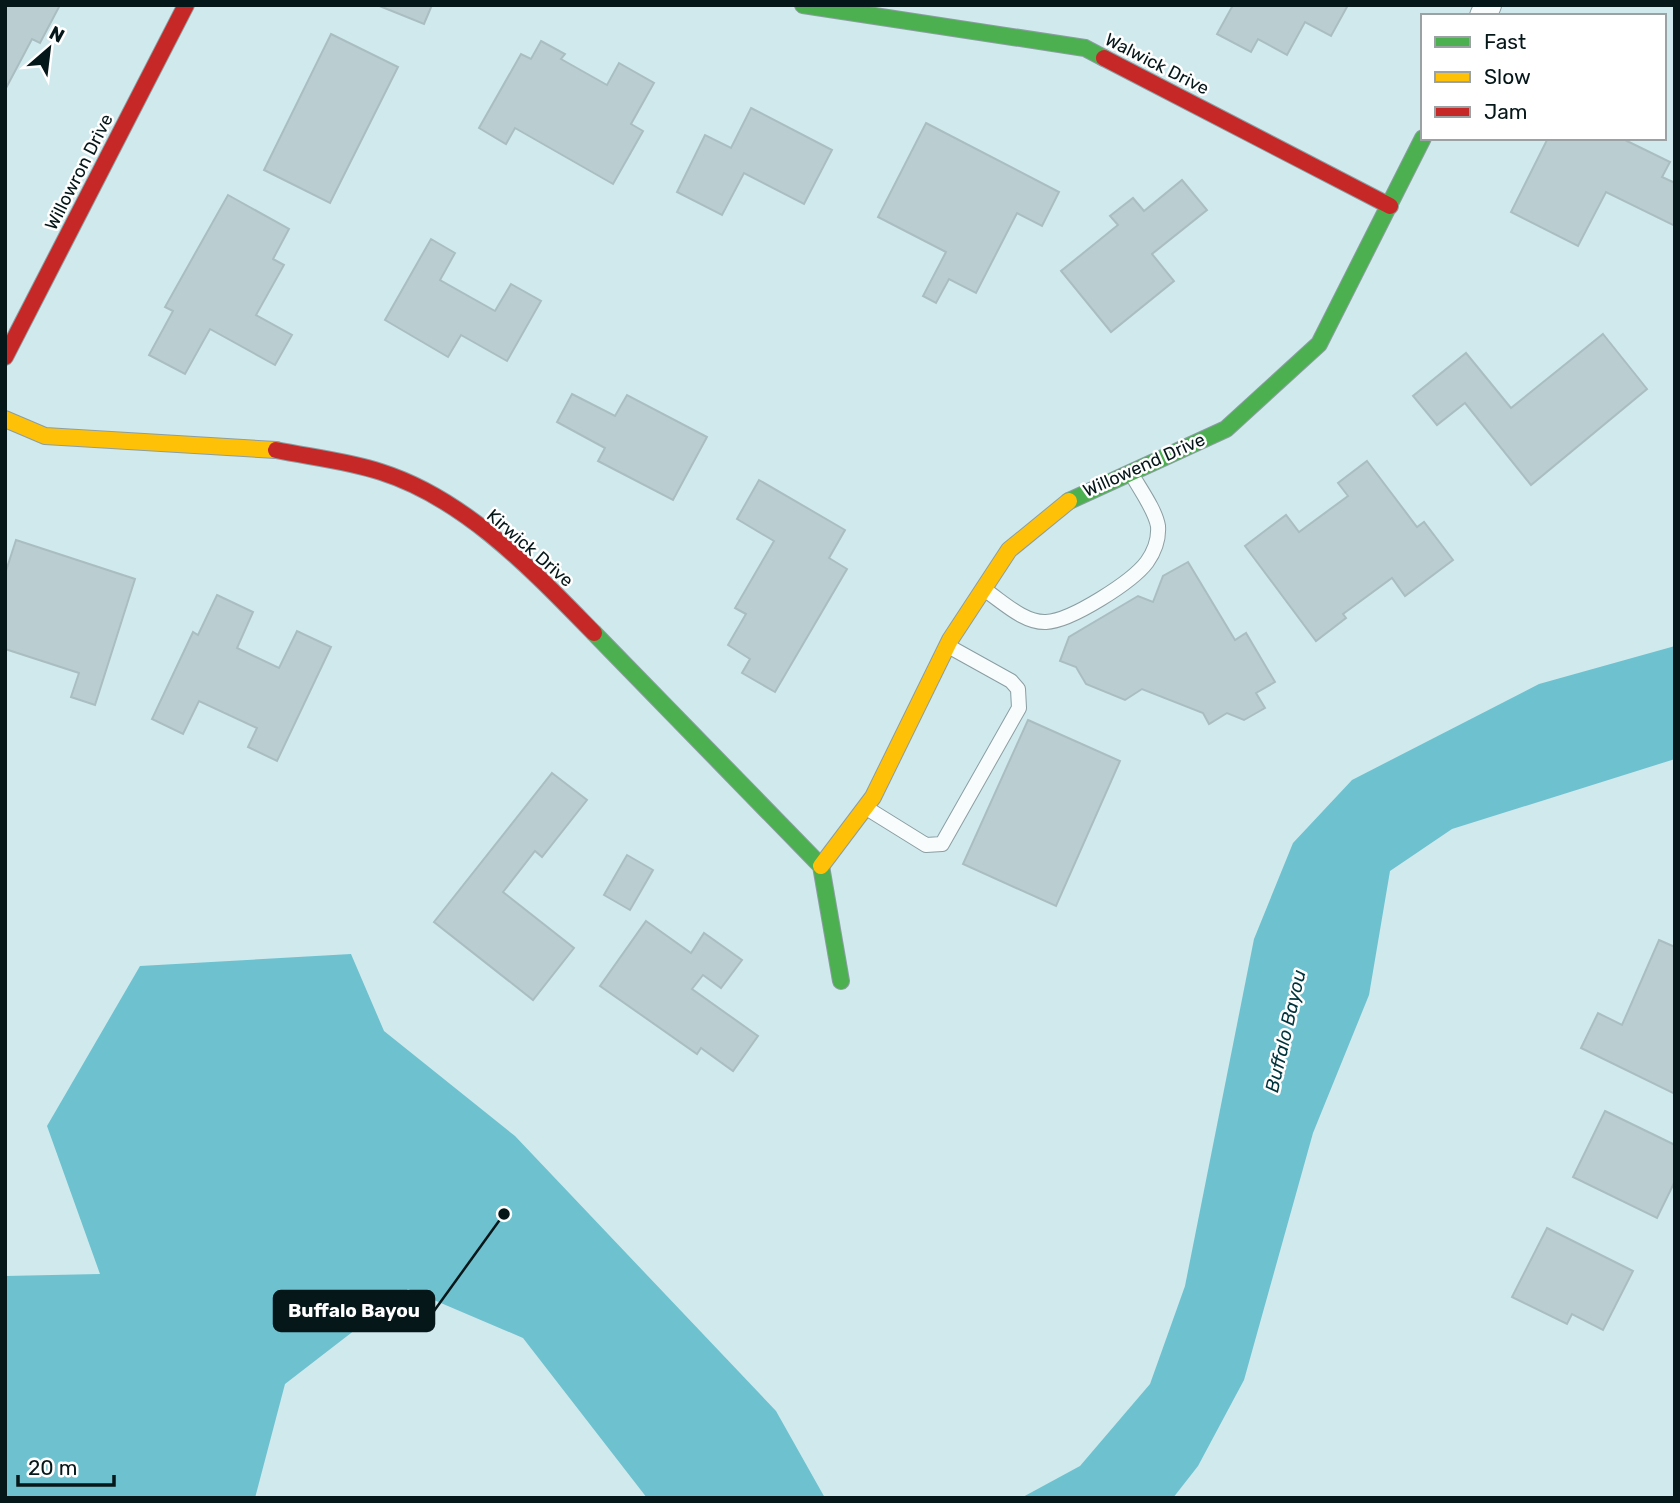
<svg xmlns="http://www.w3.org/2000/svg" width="1680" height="1503" font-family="Rubik,sans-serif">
	<rect width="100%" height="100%" fill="#d0e9ed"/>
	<g fill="#6ec1cf">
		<path d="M1675 646V759L1452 829 1390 871 1369 995 1313 1133 1244 1380 1198 1466 1173 1498H1021L1080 1466 1150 1384 1185 1286 1254 939 1293 843 1352 780 1539 684Z"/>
		<path d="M351 954 384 1031 515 1136 776 1411 825 1498H647L523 1338 408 1289 285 1384 255 1498H5V1276L100 1274 47 1126 140 966Z"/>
	</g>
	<g fill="#baced2" stroke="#aabec1" stroke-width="2">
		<path d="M5 5H60L40 43 32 39 5 90Z"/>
		<path d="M377 5H432L424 24Z"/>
		<path d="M1233 5H1348L1331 36 1305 22 1287 55 1258 39 1251 52 1217 34Z"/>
		<path d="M331 34 398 67 330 203 264 170Z"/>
		<path d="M541 41 565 54 561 59 607 85 619 63 654 83 631 124 643 131 613 184 515 128 506 144 479 128 521 54 531 59Z"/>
		<path d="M751 108 832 150 804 204 744 173 722 215 677 192 705 135 731 148Z"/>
		<path d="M926 123 1059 192 1042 226 1017 213 976 293 949 279 936 303 923 296 946 252 878 217Z"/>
		<path d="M1548 138H1621L1670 162 1662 177 1675 183V226L1606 192 1578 246 1511 212Z"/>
		<path d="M1182 180 1207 210 1152 254 1174 281 1111 332 1061 271 1118 225 1110 216 1133 198 1144 211Z"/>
		<path d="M228 195 289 229 273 259 284 265 256 315 292 335 275 365 210 329 185 374 149 355 173 311 165 307Z"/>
		<path d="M431 239 455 253 440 280 495 311 511 284 541 301 507 361 461 335 448 357 385 320Z"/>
		<path d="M1603 334 1647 389 1531 485 1465 403 1437 425 1413 396 1466 353 1511 408Z"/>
		<path d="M572 394 615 416 627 395 707 437 673 500 598 461 605 448 557 422Z"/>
		<path d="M1367 461 1417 527 1424 522 1453 560 1405 596 1392 578 1343 614 1346 618 1316 641 1245 546 1286 515 1299 532 1348 496 1338 483Z"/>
		<path d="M759 480 845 530 829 558 847 569 775 692 742 673 750 659 728 645 746 614 735 608 774 541 737 519Z"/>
		<path d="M16 540 135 579 95 705 71 697 79 673 5 649V574Z"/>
		<path d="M1188 562 1235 640 1246 633 1275 682 1256 693 1265 708 1244 720 1227 713 1209 724 1203 713 1142 689 1125 700 1086 684 1076 667 1060 661 1069 637 1138 596 1153 602 1163 576Z"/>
		<path d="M217 595 253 612 237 648 279 668 297 631 331 647 277 761 248 747 257 728 199 701 183 734 152 719 193 632 198 635Z"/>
		<path d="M1028 720 1120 761 1056 906 963 864Z"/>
		<path d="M552 773 587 800 542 857 535 851 503 892 574 948 533 1000 434 922Z"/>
		<path d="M627 855 653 870 630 910 604 895Z"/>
		<path d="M646 921 691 953 704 933 742 960 721 988 703 975 692 989 758 1036 733 1071 701 1048 697 1054 600 986Z"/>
		<path d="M1659 940 1675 947V1094L1581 1048 1598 1013 1622 1025Z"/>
		<path d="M1605 1111 1675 1145V1181L1657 1218 1573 1177Z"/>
		<path d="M1547 1228 1633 1271 1603 1330 1572 1314 1567 1324 1512 1297Z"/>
	</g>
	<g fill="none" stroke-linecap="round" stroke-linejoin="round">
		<g stroke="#8b9ea2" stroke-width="16">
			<g id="lane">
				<path d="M985 590C1003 602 1024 623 1046 622 1071 621 1132 582 1147 562 1154 552 1159 539 1158 526 1155 509 1139 488 1131 473"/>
				<path d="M868 809 926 845 942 844 1019 708 1018 689 1011 681 948 646"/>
			</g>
		</g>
		<g stroke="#8b9ea2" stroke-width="28">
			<path id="street" d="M1483 16 1488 5"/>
		</g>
		<g stroke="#8b9ea2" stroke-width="18">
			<g id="fast">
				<path d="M803 5 1085 48 1104 58"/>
				<path d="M1069 501 1226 429 1319 344 1423 138"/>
				<path d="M594 633 821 866 841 981"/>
			</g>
		</g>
		<g stroke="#8b9ea2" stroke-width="18">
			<g id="slow">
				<path d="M5 419 45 436 276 450"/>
				<path d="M821 866 873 797 950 640 1009 550 1069 501"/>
			</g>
		</g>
		<g stroke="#8b9ea2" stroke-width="18">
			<g id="jam">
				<path d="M1104 58 1390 206"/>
				<path d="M5 357 186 5"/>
				<path d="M276 450C310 457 348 461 381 472 466 499 533 571 594 633"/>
			</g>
		</g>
		<use href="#lane" stroke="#f8fcfc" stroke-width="14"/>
		<use href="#street" stroke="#f8fcfc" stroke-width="26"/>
		<use href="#fast" stroke="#4caf50" stroke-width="16"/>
		<use href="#slow" stroke="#ffc107" stroke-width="16"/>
		<use href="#jam" stroke="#c62828" stroke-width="16"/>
	</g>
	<g text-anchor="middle" stroke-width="5" stroke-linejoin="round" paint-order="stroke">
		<g font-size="18" fill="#06171a" stroke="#fff">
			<text transform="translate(1157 64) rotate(27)" y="6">Walwick Drive</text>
			<text transform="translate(79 172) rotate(-63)" y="6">Willowron Drive</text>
			<text transform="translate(1144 465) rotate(-24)" y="6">Willowend Drive</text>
			<text transform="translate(530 548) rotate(41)" y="6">Kirwick Drive</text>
		</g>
		<g font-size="19" font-style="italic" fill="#00343c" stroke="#fff">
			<text transform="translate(1285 1031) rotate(-77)" y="7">Buffalo Bayou</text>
		</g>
	</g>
	<path fill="none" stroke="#06171a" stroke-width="2.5" d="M504 1214L434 1311"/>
	<circle fill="#06171a" stroke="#fff" stroke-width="2.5" cx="504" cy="1214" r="7"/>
	<rect fill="#06171a" stroke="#06171a" stroke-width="2.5" x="274" y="1291" width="160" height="40" rx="7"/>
	<g font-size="19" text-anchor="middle" font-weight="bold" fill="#fff">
		<text x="354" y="1317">Buffalo Bayou</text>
	</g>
	<rect width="1680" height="1503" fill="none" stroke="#06171a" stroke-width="14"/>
	<rect x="1421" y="14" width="245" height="126" fill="#ffffff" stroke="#9ba2a3" stroke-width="2"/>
	<rect x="1435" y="37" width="35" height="10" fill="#4caf50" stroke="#9ba2a3" stroke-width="2"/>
	<text x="1484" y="49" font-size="21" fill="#06171a">Fast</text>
	<rect x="1435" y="72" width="35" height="10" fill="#ffc107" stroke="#9ba2a3" stroke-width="2"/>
	<text x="1484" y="84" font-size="21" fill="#06171a">Slow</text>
	<rect x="1435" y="107" width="35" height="10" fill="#c62828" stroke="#9ba2a3" stroke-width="2"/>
	<text x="1484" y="119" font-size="21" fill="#06171a">Jam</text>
	<g transform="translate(49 49) rotate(28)" stroke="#ffffff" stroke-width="5" paint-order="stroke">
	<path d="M0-5L12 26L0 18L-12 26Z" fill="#06171a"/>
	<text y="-10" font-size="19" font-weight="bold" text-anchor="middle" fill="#06171a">N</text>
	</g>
	<path d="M18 1475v10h96v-10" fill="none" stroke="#06171a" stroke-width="3.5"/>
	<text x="28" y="1475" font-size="21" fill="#06171a" stroke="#ffffff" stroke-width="5" paint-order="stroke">20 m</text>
</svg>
